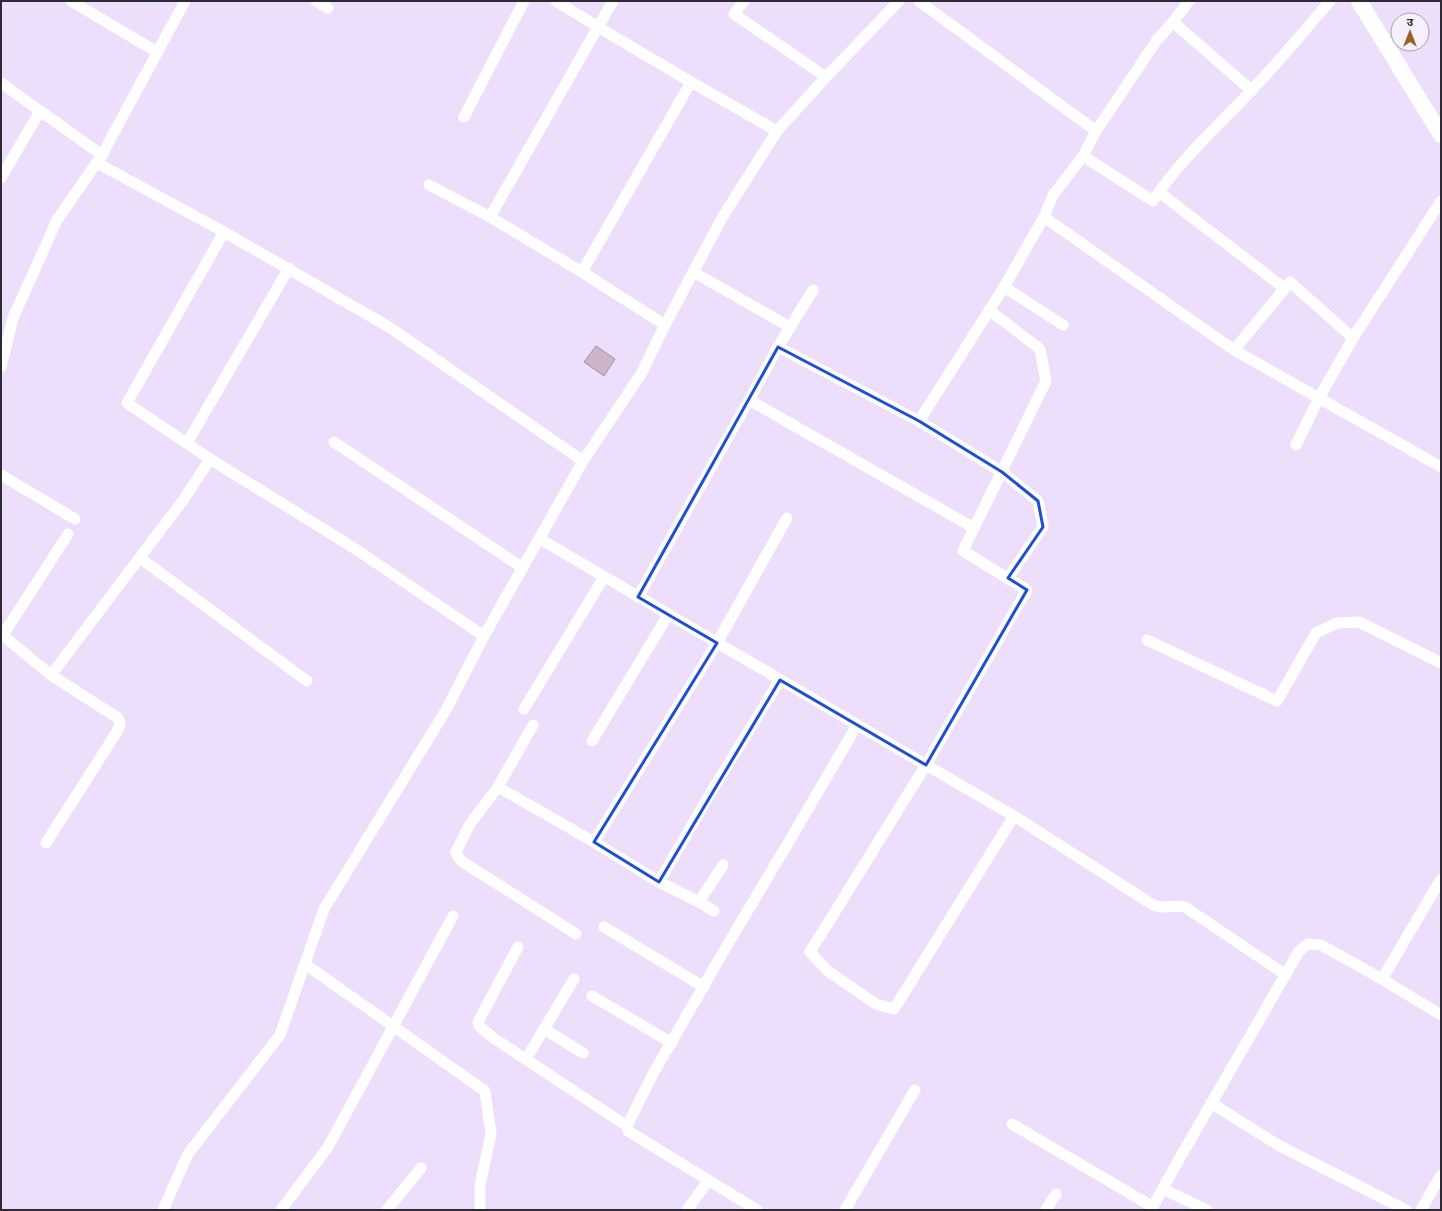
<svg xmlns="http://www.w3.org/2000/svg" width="1442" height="1211" font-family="'Sofia Sans Condensed','Noto Sans Devanagari',sans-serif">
	<rect width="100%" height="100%" fill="#eddffb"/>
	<path fill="#cdb5c9" stroke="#a48da1" d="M596 346 615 359 604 376 584 362Z"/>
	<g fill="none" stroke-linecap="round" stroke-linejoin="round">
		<g stroke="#fff" stroke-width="11">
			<path d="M71 1 157 52"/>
			<path d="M316 1 328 8"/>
			<path d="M613 1 598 27 691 82 777 131"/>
			<path d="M744 1 734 14 826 77"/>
			<path d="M919 1 1096 131"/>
			<path d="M1189 1 1173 22 1157 40 1096 131 1083 156 1053 195 1044 217 1234 350 1441 467"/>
			<path d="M1173 22 1252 91"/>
			<path d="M1 83 102 155 57 220 13 318 1 367"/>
			<path d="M464 117 524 1"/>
			<path d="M102 155 185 1"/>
			<path d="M1083 156 1153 201C1179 161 1217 127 1250 92 1278 63 1304 31 1330 1"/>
			<path d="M97 163 224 232 389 327 583 461"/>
			<path d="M1 178 40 111"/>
			<path d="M429 185 490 217 598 27 556 1"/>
			<path d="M1159 192 1284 288"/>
			<path d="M490 217 582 272"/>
			<path d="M224 232 127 403 210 459 354 548 484 636"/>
			<path d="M693 272 790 327"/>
			<path d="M1004 287 1063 325"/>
			<path d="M665 325 582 272 691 82"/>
			<path d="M778 347 919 421 1004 287 1044 217"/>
			<path d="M1234 350 1290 282 1353 338"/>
			<path d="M749 400 778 347 813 290"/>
			<path d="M919 421 1002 472 1038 501 1043 527 1008 578"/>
			<path d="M334 442 523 568"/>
			<path d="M187 443 289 268"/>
			<path d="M1296 445 1319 398 1353 338 1441 201"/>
			<path d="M1 475 75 519"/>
			<path d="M974 528 1046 381 1040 349 989 310"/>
			<path d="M540 539 926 765 1027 590 963 551 974 528 749 400 638 597"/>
			<path d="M140 558 307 681"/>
			<path d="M1 634 51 675 118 718 120 724 118 730 46 843"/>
			<path d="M3 635 68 534"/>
			<path d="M1147 640 1277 701 1316 633 1337 623 1359 622 1441 663"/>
			<path d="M51 675 184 499 210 459"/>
			<path d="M524 709 604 577"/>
			<path d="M533 725 498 787 470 824 456 852 458 856 461 861 576 934"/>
			<path d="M592 741 668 615"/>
			<path d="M498 787 594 842 659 882 699 902 723 865"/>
			<path d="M1014 816 894 1009 876 1004 828 971 810 952 926 765 1014 816 1153 905C1164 910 1174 904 1185 907L1286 975"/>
			<path d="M594 842 717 643 787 518"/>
			<path d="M659 882 710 794 780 680"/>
			<path d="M699 902 714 911"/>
			<path d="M604 927 704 987"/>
			<path d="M518 947 478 1022 479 1026 492 1037 627 1126"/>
			<path d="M305 964 485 1091 491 1134 480 1185V1210"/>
			<path d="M1382 979 1441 1015"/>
			<path d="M592 996 672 1043"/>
			<path d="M544 1029 583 1053"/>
			<path d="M526 1059 574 979"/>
			<path d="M1211 1103 1278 1145 1406 1210"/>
			<path d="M1012 1124 1153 1207"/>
			<path d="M1163 1189 1207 1210"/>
			<path d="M163 1210 188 1154 280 1035 324 909 446 710 484 636 583 461 641 374 665 325 722 218 777 131 826 77 899 1"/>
			<path d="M281 1210 328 1147 453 916"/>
			<path d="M387 1210 421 1168"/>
			<path d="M687 1210 708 1181"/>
			<path d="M757 1210 628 1131 627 1126 654 1072 732 937 791 838 857 725"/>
			<path d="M845 1210 915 1090"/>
			<path d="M1046 1210 1056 1194"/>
			<path d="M1151 1210 1177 1163 1299 951 1308 944 1321 945 1382 979 1441 879"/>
			<path d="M1421 1210 1441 1175"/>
		</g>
		<path stroke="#fff" stroke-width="16" d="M1359 1 1441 135"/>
	</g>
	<path fill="none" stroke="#1d4ed8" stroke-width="3" stroke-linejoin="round" d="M778 347 919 421 1002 472 1038 501 1043 527 1008 578 1027 590 926 765 780 680 659 882 594 842 717 643 638 597Z"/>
	<rect width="1442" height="1211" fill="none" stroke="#2e2933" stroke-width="4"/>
	<g transform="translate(1410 32)"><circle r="19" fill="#f6f0fb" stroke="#a6a0ab"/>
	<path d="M0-3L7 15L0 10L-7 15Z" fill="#9a611f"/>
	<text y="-6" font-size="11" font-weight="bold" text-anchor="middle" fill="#2e2933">उ</text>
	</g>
</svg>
